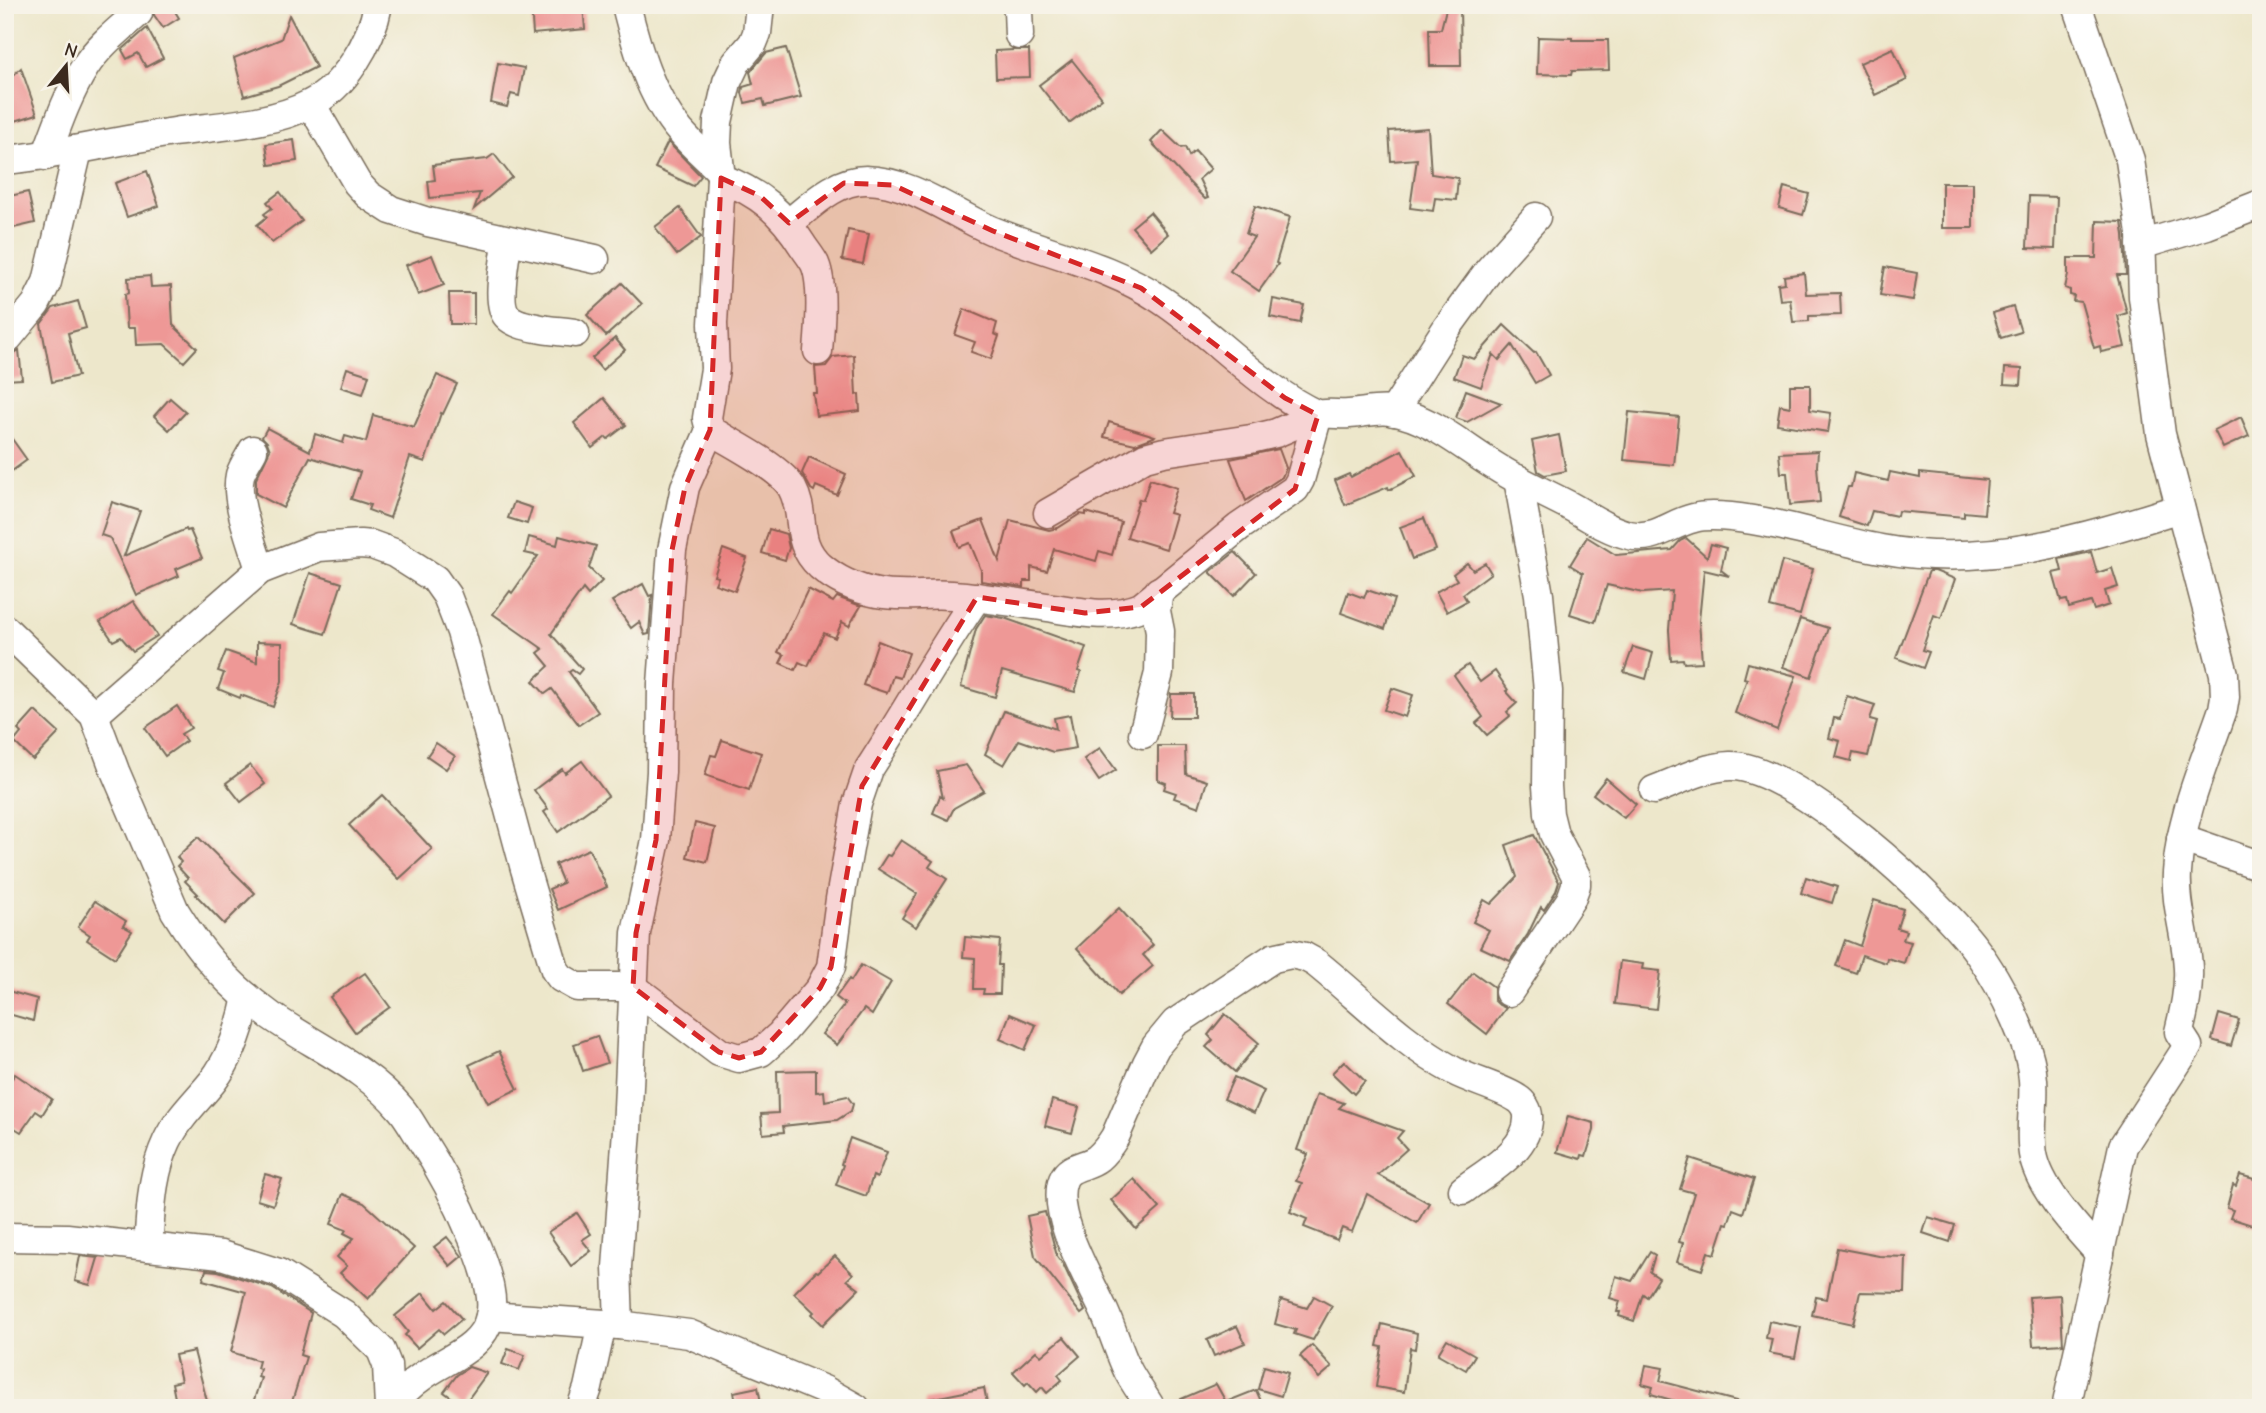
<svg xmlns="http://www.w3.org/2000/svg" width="2266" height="1413" font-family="'Comic Neue',sans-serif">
	<rect width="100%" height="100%" fill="#f7f3e8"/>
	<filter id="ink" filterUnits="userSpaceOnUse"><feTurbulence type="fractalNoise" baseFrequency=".0143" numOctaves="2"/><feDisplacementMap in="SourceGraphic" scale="14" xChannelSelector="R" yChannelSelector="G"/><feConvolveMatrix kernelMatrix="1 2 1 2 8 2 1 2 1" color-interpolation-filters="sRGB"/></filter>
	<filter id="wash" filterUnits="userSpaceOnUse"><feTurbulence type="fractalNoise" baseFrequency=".00686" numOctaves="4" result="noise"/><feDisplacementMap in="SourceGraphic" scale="28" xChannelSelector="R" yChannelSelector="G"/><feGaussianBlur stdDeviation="1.57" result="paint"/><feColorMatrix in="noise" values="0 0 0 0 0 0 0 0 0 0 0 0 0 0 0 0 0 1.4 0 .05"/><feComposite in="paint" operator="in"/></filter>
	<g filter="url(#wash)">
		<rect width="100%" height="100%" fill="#ede7cb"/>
		<g id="blocks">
			<g fill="#ee9896">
				<path d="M152 5H171L179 18 163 28 154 15Z"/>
				<path d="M531 5H583L585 29 533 34Z"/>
				<path d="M1447 5H1460L1461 66H1430L1429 29H1441Z"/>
				<path d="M289 15 316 67 278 86 244 96 234 58 281 39Z"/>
				<path d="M147 28 163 58 146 67 138 53 127 59 122 50Z"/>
				<path d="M1538 37 1572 38V40H1608L1609 70 1572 71 1571 75 1537 74Z"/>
				<path d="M786 48 801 97 765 106 763 99 745 103 742 93 743 87 753 84 750 72 766 53Z"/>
				<path d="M1893 48 1907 80 1875 95 1860 63Z"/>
				<path d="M1014 50H1029L1030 77 996 78 995 51Z"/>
				<path d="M1072 60 1102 98 1069 123 1039 85Z"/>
				<path d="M498 63 524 68 519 96 511 94 507 107 491 103Z"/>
				<path d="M21 68 37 114 9 123 5 111V83Z"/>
				<path d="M1428 128 1431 174 1458 178 1456 200 1435 198 1433 211 1410 208 1417 159 1391 161 1389 131Z"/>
				<path d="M1162 130 1181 148 1185 147 1189 156 1195 151 1211 169 1199 179 1208 198 1205 199 1151 142Z"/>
				<path d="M294 140 297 161 269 165 266 144Z"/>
				<path d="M668 142 701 176 693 186 655 168Z"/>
				<path d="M494 154 512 177 474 209 480 193 430 198 428 181 435 180 433 165 487 159Z"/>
				<path d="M147 171 159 206 127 217 115 183Z"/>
				<rect x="1942" y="183" width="31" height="45"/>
				<path d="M1784 187 1809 194 1803 215 1779 208Z"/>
				<path d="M28 192 35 223 5 230V197Z"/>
				<path d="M280 192 302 221 272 243 257 225 267 217 264 214 272 208 267 202Z"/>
				<path d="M2029 196 2057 197 2055 249 2027 248Z"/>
				<path d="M1255 206 1290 217 1276 263 1278 264 1259 291 1230 271 1254 237 1246 234Z"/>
				<path d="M680 208 701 237 677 255 655 227Z"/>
				<path d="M1150 212 1168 234 1151 249 1132 227Z"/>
				<path d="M2097 221 2122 222 2124 235 2126 275H2117L2127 313 2118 316 2125 347 2101 352 2100 346 2094 348 2081 302 2073 301 2074 296 2070 295V290L2065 288 2068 275V258H2096Z"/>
				<path d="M848 230 869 234 863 264 842 260Z"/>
				<path d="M432 255 444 285 418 295 406 265Z"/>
				<path d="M1885 267 1917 273 1913 300 1880 295Z"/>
				<path d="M1804 273 1806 294 1840 293 1841 315 1809 316V321L1793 322 1790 299 1780 300 1778 284 1785 283 1784 276Z"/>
				<path d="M150 276 151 287 171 286 173 325 197 348 184 362 164 344 136 345 135 328H127L125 294 129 293 128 278Z"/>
				<path d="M622 283 642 304 606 336 587 315Z"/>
				<path d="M449 293H474V324H450Z"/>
				<path d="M1273 299 1304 305 1300 323 1270 317Z"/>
				<path d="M78 301 86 328 68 333 78 376 52 382 41 324 53 308Z"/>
				<path d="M2013 307 2021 332 2001 338 1993 313Z"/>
				<path d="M964 309 997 323 994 334 999 336 991 359 971 352 975 342 955 335Z"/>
				<path d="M1504 325 1534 353 1536 352 1549 375 1535 383 1512 345 1499 360 1493 354 1481 387 1454 377 1462 355 1474 359Z"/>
				<path d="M615 338 625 350 602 370 592 358Z"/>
				<path d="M19 350 22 379 5 380V354H13Z"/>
				<path d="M854 355 856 395 859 394 860 411 816 416 813 393H817L815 367 826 366 833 357Z"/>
				<path d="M347 368 369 375 363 394 341 387Z"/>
				<path d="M2005 368 2022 369 2021 385 2004 384Z"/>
				<path d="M437 375 457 384 443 414 441 413 425 462 410 457 390 518 368 510 370 505 351 499 360 472 310 457 283 508 256 494V479L270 450 267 442 262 437 267 428 310 451 315 434 343 443 345 436 366 442 373 415 414 427Z"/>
				<path d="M1790 385H1810V410L1831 413 1828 432 1777 424 1780 405 1790 407Z"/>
				<path d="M1466 390 1501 403 1467 422 1456 418Z"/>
				<path d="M170 398 186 412 169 430 154 416Z"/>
				<path d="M604 398 626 425 608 439 606 437 592 448 574 423Z"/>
				<path d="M1629 412 1679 417 1674 465 1624 460Z"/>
				<path d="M2241 417 2249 436 2223 448 2214 430Z"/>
				<path d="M1109 422 1155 436 1154 437 1135 444 1104 437Z"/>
				<path d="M5 429 27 460 5 476Z"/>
				<path d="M1559 435 1566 471 1545 475 1538 471 1532 441Z"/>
				<path d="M1279 449 1286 468 1282 477 1246 501 1230 459Z"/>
				<path d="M1402 450 1416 476 1389 490 1388 487 1345 505 1335 480 1349 474 1351 477Z"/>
				<path d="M1818 451 1817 466 1820 502 1790 505 1787 473H1781L1779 453Z"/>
				<path d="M809 457 846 474 837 495 816 486 814 491 811 489 802 473Z"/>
				<path d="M1890 472 1920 478V473L1987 480 1984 514 1964 512V517L1898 511 1897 516 1872 511 1867 526 1839 517 1848 487H1851L1854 473 1888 481Z"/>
				<path d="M1150 479 1177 488 1169 513 1176 515 1166 549 1127 537 1139 499 1143 500Z"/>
				<path d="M112 502 140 511 124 556 186 529 187 531 190 530 202 558 176 569 179 576 136 595 110 538 101 535Z"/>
				<path d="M514 502 532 508 527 524 508 518Z"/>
				<path d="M1086 512 1121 522 1112 555 1099 551 1096 561 1054 549 1047 571 1031 567V581H1024V587L981 581V570L970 543 959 547 953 531 983 520 999 561 1010 520 1049 530 1058 528 1080 514 1086 515Z"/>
				<path d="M1424 518 1436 550 1412 559 1400 527Z"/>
				<path d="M769 529 786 534 789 548 785 560 762 553Z"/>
				<path d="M559 536 596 546 589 568 602 581 588 595 583 589 551 634 582 669 578 674 572 670 569 672 598 712 579 725 552 689 545 694 533 681 549 666 538 653 543 649 493 614 510 591 512 593 538 556 525 553 529 537 557 545Z"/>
				<path d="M1587 537 1616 555 1672 550 1680 541 1686 538 1707 557 1711 544 1726 548 1721 570 1729 576 1704 570 1699 621 1702 662 1684 663 1683 659 1671 660 1669 630 1672 591 1643 593 1607 585 1595 622 1570 614 1583 573 1570 565Z"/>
				<path d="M723 549 747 558 735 591 715 584 718 577 714 576Z"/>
				<path d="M1235 552 1256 573 1234 596 1210 572Z"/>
				<path d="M2091 552 2097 573 2112 568 2118 587 2105 591 2109 605 2094 610 2091 602 2069 608 2067 600 2061 601 2053 573 2062 571 2059 559Z"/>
				<path d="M1782 561 1813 569 1800 615 1770 607Z"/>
				<path d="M1467 563 1473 570 1485 563 1491 573 1463 594 1467 601 1447 612 1436 592 1457 580 1453 574Z"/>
				<path d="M1929 571H1935L1955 579 1941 618 1934 615 1922 650 1929 652 1923 668 1896 658Z"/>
				<path d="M310 573 342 583 325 634 293 624Z"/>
				<path d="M643 584 649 596 652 595 649 634 645 635 639 622 631 628 612 601Z"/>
				<path d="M808 589 833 602 837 597 861 606 849 626 842 622 835 638 824 633 808 666 799 662 795 670 780 663 784 655 778 652Z"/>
				<path d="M1367 590 1394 599 1385 629 1341 613 1348 592 1364 598Z"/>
				<path d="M133 601 157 636 133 651 121 637 113 641 100 622Z"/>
				<path d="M985 615 1004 618 1086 647 1078 671 1081 672 1075 692 1002 671 995 697 961 687 976 629Z"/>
				<path d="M1800 619 1828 628 1811 677 1783 667Z"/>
				<path d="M878 641 909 653 900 678 893 676 887 693 863 685Z"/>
				<path d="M257 642 282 643V681L273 707 241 695 240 698 218 689 224 673 218 671 226 651 257 662Z"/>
				<path d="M1633 647 1653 653 1646 679 1624 672Z"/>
				<path d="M1748 663 1796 676 1777 730 1735 713 1747 679 1744 678Z"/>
				<path d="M1468 665 1480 682 1495 671 1508 690 1506 691 1517 703 1507 712 1510 716 1487 735 1476 723 1483 717 1454 675Z"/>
				<path d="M1392 688 1413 695 1405 717 1384 710Z"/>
				<path d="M1171 694H1194V717H1170Z"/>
				<path d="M1847 696 1875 705 1870 719 1877 721 1868 756 1853 753 1851 761 1836 757 1840 741 1829 738 1834 718 1840 719Z"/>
				<path d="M177 706 191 728 181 734 186 741 165 756 145 728Z"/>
				<path d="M35 711 59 733 33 760 14 742 21 733 18 730Z"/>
				<path d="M1004 711 1056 729 1054 718 1070 715 1076 748 1053 752 1019 740 1004 765 985 754Z"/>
				<path d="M722 740 761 753 749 790 705 775 711 755 716 756Z"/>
				<path d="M436 743 455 756 446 769 427 756Z"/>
				<path d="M1158 746H1185L1186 774 1207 781 1199 807 1174 798 1176 793 1164 789 1166 783 1158 780Z"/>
				<path d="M1100 748 1116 770 1099 781 1084 759Z"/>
				<path d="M582 761 608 796 558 832 544 812 548 809 534 790 562 769 565 773Z"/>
				<path d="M250 765 265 784 241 802 226 783Z"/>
				<path d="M966 765 984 791 954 808 948 820 933 813 940 796 943 798 937 771Z"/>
				<path d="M1606 778 1636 804 1624 818 1593 794Z"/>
				<path d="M382 795 432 849 399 879 349 825Z"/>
				<path d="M695 823 715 828 707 862 687 857Z"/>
				<path d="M1534 835 1559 882 1556 891 1544 910 1541 907 1528 934 1510 961 1480 947 1489 930 1473 922 1484 900 1491 904 1517 877 1506 845Z"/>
				<path d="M198 837 255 893 224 924 196 895 198 894 185 881 188 878 177 866 181 862 177 857Z"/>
				<path d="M901 840 933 861 929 867 947 879 916 927 902 918 917 894 878 869 887 855 890 856Z"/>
				<path d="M589 849 607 887 558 910 549 889 563 883 555 864Z"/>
				<path d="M1806 877 1837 887 1832 903 1801 893Z"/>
				<path d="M1874 900 1903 909 1897 928 1906 931 1903 940 1911 942 1904 963 1887 958 1886 963 1862 955 1856 973 1836 966 1845 940 1860 946Z"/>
				<path d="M95 901 126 921 123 926 132 931 115 958 87 940 90 935 78 927Z"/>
				<path d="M1119 908 1153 945 1143 955 1153 966 1119 995 1077 948Z"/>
				<path d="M965 937 1000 940 998 965H1001L1000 994H983L984 989H974L975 958 963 957Z"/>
				<path d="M1620 961 1643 964 1642 969 1660 971 1656 1009 1615 1004Z"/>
				<path d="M861 965 891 982 872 1015 864 1009 837 1045 822 1034 845 1004 836 997 849 979 851 981Z"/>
				<path d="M1473 972 1494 987V1000L1499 1005 1506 1008 1487 1034 1448 1004Z"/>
				<path d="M365 973 390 1007 355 1032 330 997Z"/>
				<path d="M8 991 37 999 33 1021 5 1013V1002Z"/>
				<path d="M1010 1014 1036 1025 1025 1050 1000 1039Z"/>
				<path d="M1225 1014 1259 1043 1235 1072 1206 1047 1213 1040 1208 1035Z"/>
				<path d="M2219 1014 2239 1020 2231 1046 2212 1040Z"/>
				<path d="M597 1036 607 1063 583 1071 574 1044Z"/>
				<path d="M499 1051 518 1089 488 1103 469 1065Z"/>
				<path d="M1344 1061 1365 1081 1354 1094 1332 1073Z"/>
				<path d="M816 1070V1092L824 1091 825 1101 847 1096 853 1104 851 1111 837 1120 783 1126 784 1132 763 1134 761 1114 778 1113 777 1071Z"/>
				<path d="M15 1074 52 1099 42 1115 36 1111 21 1132 5 1122V1089Z"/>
				<path d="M1234 1077 1264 1091 1254 1113 1224 1099Z"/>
				<path d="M1317 1094 1344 1103 1339 1108 1403 1131 1397 1138 1407 1149 1378 1175 1429 1203 1417 1223 1367 1194 1352 1232 1342 1228 1337 1240 1304 1227 1307 1219 1290 1212 1302 1183 1296 1181 1308 1154 1297 1150Z"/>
				<path d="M1052 1100 1079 1107 1072 1133 1045 1126Z"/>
				<path d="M1568 1116 1594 1123V1130L1586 1156 1582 1155 1581 1159 1557 1152Z"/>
				<path d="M850 1138 887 1152 877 1178 873 1176 866 1196 836 1185 843 1165 841 1164Z"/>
				<path d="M1690 1158 1754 1179 1743 1213 1733 1209 1728 1224 1725 1223 1715 1254 1708 1252 1702 1270 1677 1262 1683 1243 1679 1242 1694 1193 1680 1189Z"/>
				<path d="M265 1174 282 1179 273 1205 257 1200Z"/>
				<path d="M2240 1175 2261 1181V1228L2230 1218 2233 1210 2227 1208 2233 1185 2236 1186Z"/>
				<path d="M1134 1179 1160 1208 1136 1229 1111 1200Z"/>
				<path d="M343 1194 364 1203 414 1248 368 1299 340 1273 347 1266 337 1257 354 1238 344 1233 346 1230 331 1224Z"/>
				<path d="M1045 1212 1057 1256 1063 1264 1085 1311 1081 1314 1035 1256 1027 1216Z"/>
				<path d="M577 1213 591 1234 582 1240 591 1251 571 1266 548 1232Z"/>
				<path d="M1928 1217 1955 1225 1950 1242 1923 1233Z"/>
				<path d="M447 1237 462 1256 450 1266 434 1247Z"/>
				<path d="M1837 1248 1879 1256 1906 1257 1905 1293 1860 1292 1853 1324 1812 1315 1816 1297 1827 1299Z"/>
				<path d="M1650 1252 1655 1255 1650 1272 1659 1278 1647 1297 1643 1294 1634 1321 1619 1316 1620 1312H1617L1620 1301 1610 1298 1616 1276 1632 1281Z"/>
				<path d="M80 1256 98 1258 90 1285 75 1281Z"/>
				<path d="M835 1256 853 1274 847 1280 859 1289 823 1325 812 1314 814 1312 794 1293 816 1271 818 1272Z"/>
				<path d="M206 1270 218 1271 272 1288 311 1313 300 1355 306 1357 290 1408H267L253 1403 261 1378 258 1377 260 1369 257 1368 259 1361 231 1352 246 1292 203 1280Z"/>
				<path d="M423 1293 436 1309 446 1301 462 1319 444 1334 439 1329 417 1348 405 1335 408 1332 395 1316Z"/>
				<path d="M2060 1295 2063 1344 2033 1346 2029 1297Z"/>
				<path d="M1314 1296 1332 1306 1313 1340 1294 1334 1296 1330 1275 1324 1281 1300 1307 1308Z"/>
				<path d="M1769 1321 1801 1327 1795 1358 1769 1353 1772 1339 1766 1338Z"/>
				<path d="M1382 1324 1417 1333 1415 1349 1410 1348 1404 1392 1376 1387 1382 1347 1377 1346Z"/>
				<path d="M1237 1326 1245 1343 1214 1356 1207 1340Z"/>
				<path d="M1064 1337 1080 1356 1058 1375 1062 1380 1047 1393 1042 1387 1037 1392 1028 1382 1025 1385 1013 1372 1036 1351 1041 1356Z"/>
				<path d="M1447 1339 1475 1355 1466 1370 1438 1354Z"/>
				<path d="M1312 1345 1332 1367 1319 1378 1300 1356Z"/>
				<path d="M508 1349 525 1355 519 1370 502 1364Z"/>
				<path d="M194 1351 207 1401 177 1408 172 1383 181 1381 175 1355Z"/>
				<path d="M1646 1365 1663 1368 1660 1381 1740 1402 1739 1408H1699L1651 1394 1653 1387 1642 1384Z"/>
				<path d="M1264 1366 1288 1373 1281 1396 1258 1389Z"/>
				<path d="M469 1367 487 1373 463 1406 444 1392 457 1375Z"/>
				<path d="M1216 1384 1226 1402 1256 1390 1264 1408H1168L1167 1405Z"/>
				<path d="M758 1387 762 1408H737L734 1392Z"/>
				<path d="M984 1388 988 1408H925L924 1400Z"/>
			</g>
		</g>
	</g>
	<g filter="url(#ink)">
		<use href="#blocks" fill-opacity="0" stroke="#796c5b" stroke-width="2"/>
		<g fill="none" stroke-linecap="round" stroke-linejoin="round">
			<g stroke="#796c5b" stroke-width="31">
				<g id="minor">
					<path d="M626 5C637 49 650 96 680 131 692 145 706 157 719 170"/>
					<path d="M1016 5 1018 10 1019 35"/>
					<path d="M311 104 357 183 368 195 391 210 428 222 595 259"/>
					<path d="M46 156C57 126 68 94 85 67 98 46 120 29 138 13"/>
					<path d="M5 160C63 155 117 140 174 132 217 126 272 124 310 104 345 87 371 42 378 5"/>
					<path d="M721 178C759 193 781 211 803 246 807 252 812 258 815 264 824 285 820 328 818 351"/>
					<path d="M789 223C812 205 835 180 866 180 912 181 953 214 993 231 1049 254 1110 265 1160 299 1215 335 1259 388 1318 415 1327 412 1339 415 1349 414 1363 413 1378 409 1391 411 1432 418 1464 448 1498 468 1520 482 1545 493 1568 505 1588 516 1607 530 1629 535 1655 541 1671 523 1694 518 1705 515 1720 516 1731 517 1781 522 1831 540 1881 549 1984 569 2083 539 2180 508"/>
					<path d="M507 241C506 258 495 302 507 316 513 323 527 326 537 328 549 331 562 331 575 333"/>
					<path d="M2141 245 2207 225 2261 204"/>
					<path d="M8 338 36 304 47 282 78 150"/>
					<path d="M1393 412 1446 329 1489 270 1536 217"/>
					<path d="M710 430C731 443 781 468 792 488 807 516 793 541 820 566 836 580 857 589 877 593 901 598 927 593 952 595 982 597 1012 602 1041 606 1074 611 1109 620 1141 607L1239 527 1295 489 1300 480 1318 415"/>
					<path d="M253 450C249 458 243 466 240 475 234 501 253 544 260 570"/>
					<path d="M1048 513 1145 457 1164 452 1251 439 1276 433 1318 415"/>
					<path d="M5 629 94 715 115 771 175 911C202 955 229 986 271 1016 314 1046 367 1068 401 1109 408 1117 413 1127 419 1136 439 1167 457 1200 471 1234 480 1254 496 1294 490 1316 483 1348 448 1358 424 1375 412 1383 399 1396 390 1408"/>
					<path d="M94 715 260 570 319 547 360 544 372 545 394 553 435 579 447 596 461 632 525 869 555 970 561 978 577 987H633L719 1052 739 1058 761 1052 780 1035 820 988 831 967 840 899 857 804 869 769C906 712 939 652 977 597"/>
					<path d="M1143 734 1159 673 1160 631 1156 611 1159 591"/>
					<path d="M1654 790C1678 781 1704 767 1730 766 1792 764 1944 903 1979 954 1997 979 2012 1010 2023 1038 2028 1051 2032 1066 2033 1080 2035 1104 2029 1129 2033 1154 2039 1189 2077 1228 2100 1254"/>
					<path d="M2181 838 2261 866"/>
					<path d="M1509 992 1571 899 1576 885V876L1554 834 1549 814 1547 786 1548 691 1539 595 1518 479"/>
					<path d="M5 1237 67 1238 221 1255 279 1273 344 1314 381 1350 387 1365 389 1408"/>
					<path d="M148 1247C151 1210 151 1175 167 1141 178 1118 197 1101 213 1081 232 1056 241 1027 247 997"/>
					<path d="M490 1316 619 1325 689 1334 824 1390 856 1408"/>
					<path d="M619 1325 617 1267 627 1130 636 933 656 840 661 772 662 684 672 550 685 487 710 430 707 418 715 369 713 324 721 178 717 143 718 122 727 82 736 63 753 43 757 33 760 5"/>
					<path d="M581 1408 588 1388 602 1324"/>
					<path d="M1151 1408C1144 1396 1135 1384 1128 1371 1119 1352 1113 1331 1104 1311 1090 1280 1050 1214 1063 1180 1069 1165 1087 1167 1098 1158 1105 1152 1110 1145 1115 1137L1147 1063 1156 1046 1175 1023 1273 958 1291 954 1305 957 1316 963C1362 1000 1401 1042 1454 1071 1473 1081 1502 1088 1518 1099 1523 1102 1528 1110 1528 1116 1530 1150 1486 1172 1463 1190"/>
					<path d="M2066 1408 2123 1146 2188 1046 2179 1032C2184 1011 2189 991 2188 969 2187 937 2175 906 2177 873 2180 816 2205 762 2223 709L2225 697 2224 674 2161 434 2143 297 2141 234 2130 160 2077 5"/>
				</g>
			</g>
			<use href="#minor" stroke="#fff" stroke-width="28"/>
		</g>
	</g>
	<path fill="#d62828" fill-opacity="0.2" stroke="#d62828" stroke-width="5" stroke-dasharray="14 9" stroke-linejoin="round" d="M721 178 760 196 789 223 844 183 893 185 993 231 1141 288 1285 398 1318 415 1295 489 1141 607 1085 613 977 597 862 786 831 967 820 988 761 1052 739 1058 719 1052 633 987 636 933 656 840 672 550 685 487 710 430Z"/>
	<rect width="2266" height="1413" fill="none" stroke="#f7f3e8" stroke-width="28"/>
	<g transform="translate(66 66) rotate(18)" stroke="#f7f3e8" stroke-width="5" paint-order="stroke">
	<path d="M0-5L12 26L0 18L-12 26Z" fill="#3b2a1e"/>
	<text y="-10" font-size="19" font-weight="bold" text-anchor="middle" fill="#3b2a1e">N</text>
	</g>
</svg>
